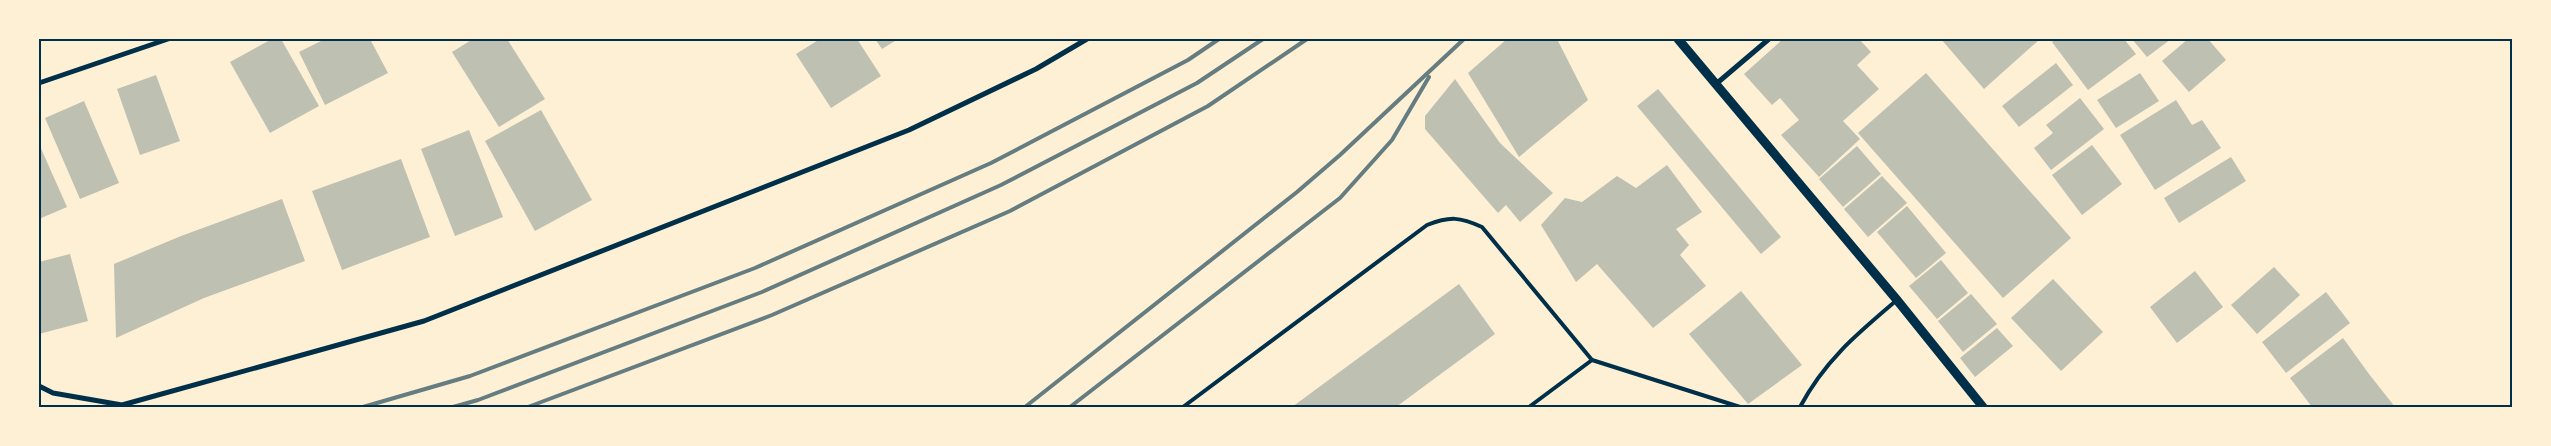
<svg xmlns="http://www.w3.org/2000/svg" width="2551" height="446" font-family="Inter,sans-serif">
	<rect width="100%" height="100%" fill="#fdf0d5"/>
	<g fill="#bec0b2">
		<path d="M272 39H281L319 106 270 133 230 62Z"/>
		<path d="M325 39H370L388 73 325 105 299 52Z"/>
		<path d="M473 39H507L545 99 499 127 452 52Z"/>
		<path d="M820 39H857L881 76 831 108 796 54Z"/>
		<path d="M875 39H898L882 49Z"/>
		<path d="M1507 39H1557L1588 100 1519 157 1468 73Z"/>
		<path d="M1783 39H1859L1871 52 1857 65 1879 89 1843 121 1860 139 1819 177 1781 135 1799 120 1780 98 1772 105 1744 74Z"/>
		<path d="M1941 39H2040L1984 89Z"/>
		<path d="M2056 39H2124L2136 54 2088 90 2052 42Z"/>
		<path d="M2132 39H2171L2147 57Z"/>
		<path d="M2188 39H2208L2226 60 2189 92 2162 61Z"/>
		<path d="M2056 63 2073 85 2019 127 2002 106Z"/>
		<path d="M1926 73 2071 238 2003 298 1858 133Z"/>
		<path d="M2140 73 2159 101 2116 128 2097 100Z"/>
		<path d="M156 75 180 141 140 155 117 89Z"/>
		<path d="M1455 79 1500 143 1553 193 1520 222 1506 205 1498 213 1425 129V116Z"/>
		<path d="M1658 89 1781 237 1761 254 1637 106Z"/>
		<path d="M2080 98 2104 129 2051 170 2034 148 2053 133 2046 125Z"/>
		<path d="M2176 100 2192 125 2202 120 2221 148 2155 190 2120 135Z"/>
		<path d="M84 101 119 183 80 199 45 118Z"/>
		<path d="M541 110 592 200 535 231 485 141Z"/>
		<path d="M469 130 503 217 455 236 421 149Z"/>
		<path d="M39 144 67 207 39 219Z"/>
		<path d="M2092 145 2122 184 2082 215 2052 175Z"/>
		<path d="M1857 146 1881 174 1843 207 1819 179Z"/>
		<path d="M2231 157 2246 181 2179 223 2164 198Z"/>
		<path d="M401 159 430 237 342 270 312 191Z"/>
		<path d="M1667 165 1702 212 1676 229 1689 245 1680 255 1706 286 1653 328 1597 264 1576 282 1541 225 1565 198 1582 202 1617 176 1636 188Z"/>
		<path d="M1882 176 1907 203 1868 237 1844 209Z"/>
		<path d="M282 199 305 261 204 298 116 338 114 264 181 236Z"/>
		<path d="M1907 206 1946 253 1916 278 1877 232Z"/>
		<path d="M70 254 88 321 39 334V262Z"/>
		<path d="M1941 260 1968 293 1937 319 1909 286Z"/>
		<path d="M2274 267 2300 295 2257 334 2231 305Z"/>
		<path d="M2195 271 2223 307 2177 343 2150 307Z"/>
		<path d="M2053 279 2103 332 2061 371 2011 318Z"/>
		<path d="M1459 284 1495 334 1396 407H1292Z"/>
		<path d="M1741 291 1802 365 1748 404 1689 334Z"/>
		<path d="M2326 292 2350 323 2286 373 2262 342Z"/>
		<path d="M1971 294 1997 324 1963 352 1938 321Z"/>
		<path d="M1997 328 2013 346 1975 377 1960 358Z"/>
		<path d="M2343 338 2369 374 2395 407H2312L2290 378Z"/>
	</g>
	<g fill="none" stroke-linecap="round" stroke-linejoin="round">
		<g stroke="#003049" stroke-width="4">
			<path d="M1183 407 1427 225C1450 216 1460 217 1482 227L1592 360 1740 407"/>
			<path d="M1529 407 1592 360"/>
			<path d="M1800 407C1825 360 1857 334 1897 300"/>
		</g>
		<g stroke="#003049" stroke-width="5">
			<path d="M39 83 168 39"/>
			<path d="M1716 84 1769 39"/>
			<path d="M39 386 53 393 122 405 424 321 909 130 1036 69 1087 39"/>
		</g>
		<path stroke="#003049" stroke-width="9" d="M1678 39 1897 300 1983 407"/>
		<g stroke="#657d81" stroke-width="4">
			<path d="M363 407 470 376 755 268 991 163 1188 60 1219 39"/>
			<path d="M453 407 478 400 762 292 1001 185 1197 83 1263 39"/>
			<path d="M528 407 772 315 1010 211 1208 106 1307 39"/>
			<path d="M1025 407 1297 192 1340 155 1464 39"/>
			<path d="M1070 407 1340 198 1392 140 1429 77"/>
		</g>
	</g>
	<rect width="2551" height="446" fill="none" stroke="#fdf0d5" stroke-width="80"/>
	<rect x="40" y="40" width="2471" height="366" fill="none" stroke="#003049" stroke-width="2"/>
</svg>
